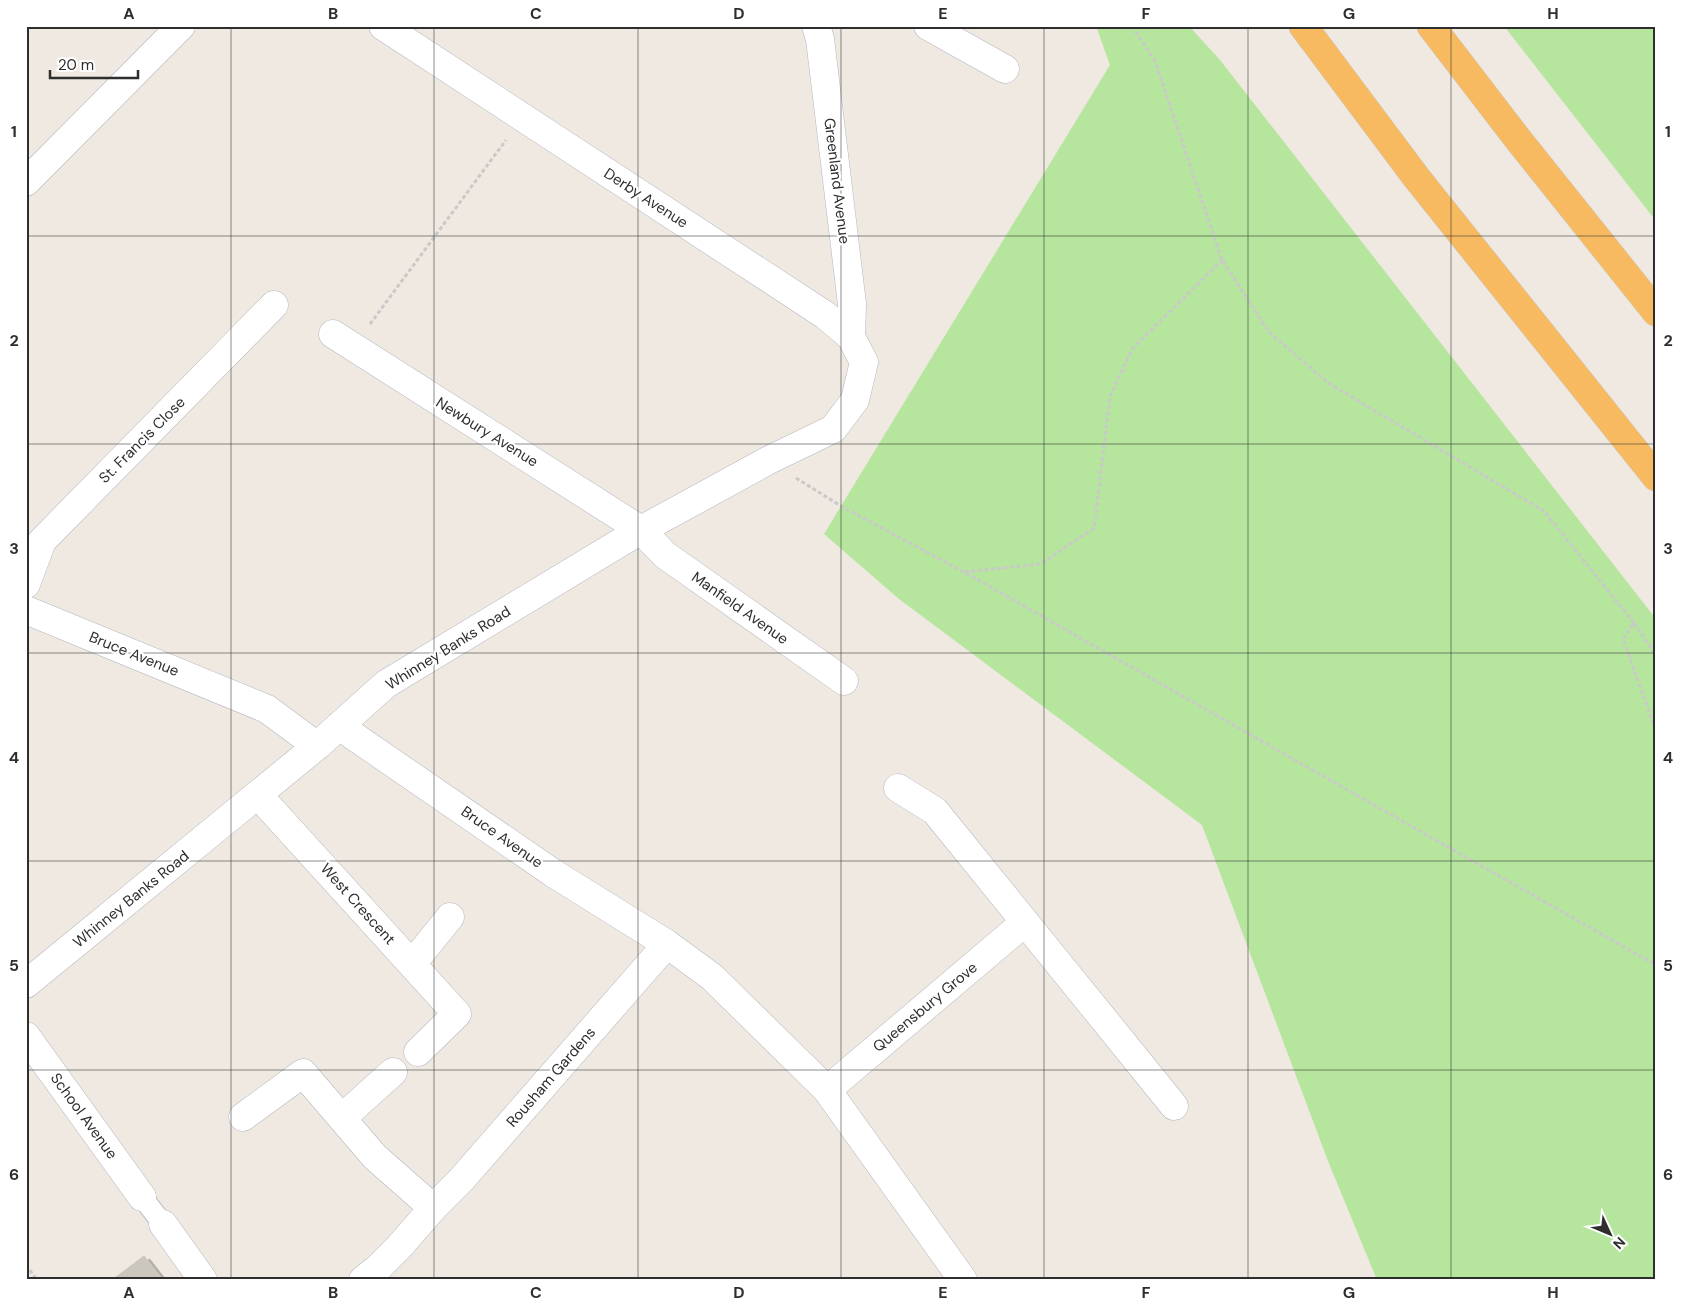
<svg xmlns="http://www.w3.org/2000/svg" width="1682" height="1306" font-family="'DM Sans',sans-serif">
	<defs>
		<filter id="shadow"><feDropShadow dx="5.5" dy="3" stdDeviation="0" flood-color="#0004"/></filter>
	</defs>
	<rect width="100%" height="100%" fill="#efe9e1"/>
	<g fill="#b6e59e">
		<path d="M1096 26H1189L1220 60 1656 619V1280H1377L1328 1161 1202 825 899 599 824 534 1110 65Z"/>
		<path d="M1504 26H1656V221Z"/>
	</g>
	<path fill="#cbc7bf" stroke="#cbc5ba" filter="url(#shadow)" d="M144 1256 163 1280H118L116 1277Z"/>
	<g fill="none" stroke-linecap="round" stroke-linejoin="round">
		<g stroke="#b4b7c1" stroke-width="22">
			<path id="pedestrian" d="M142 1197 163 1224"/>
		</g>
		<g stroke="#b4b7c1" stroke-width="29">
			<g id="minor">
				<path d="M816 26 820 39 852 304 851 337"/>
				<path d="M928 26 1005 69"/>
				<path d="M26 182 181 26"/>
				<path d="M333 334 641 530 665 555 844 681"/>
				<path d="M26 584 42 541 274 305"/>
				<path d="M26 610 267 709 317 746"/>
				<path d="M339 726 553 873 667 944 712 977 827 1090 963 1280"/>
				<path d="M898 788 935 811 1174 1106"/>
				<path d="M258 795 457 1014 418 1052"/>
				<path d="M412 964 450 917"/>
				<path d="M26 984 317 746 386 684 641 530 769 460 833 429 855 400 864 362 851 337 825 315 383 26"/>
				<path d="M26 1036 142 1197"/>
				<path d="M827 1090 1024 923"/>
				<path d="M243 1117 303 1073 375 1157 433 1208"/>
				<path d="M342 1118 393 1072"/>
				<path d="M163 1224 203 1280"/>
				<path d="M363 1280 377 1269 399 1247 433 1208 461 1180 667 944"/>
			</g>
		</g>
		<g stroke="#c9c9c9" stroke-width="29">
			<g id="trunk">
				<path d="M1303 26 1416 177 1656 477"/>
				<path d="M1431 26 1517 138 1656 312"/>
			</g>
		</g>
		<g stroke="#c9c9c9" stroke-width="3" stroke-dasharray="4 2.5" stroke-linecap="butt">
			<path d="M1132 26 1155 61 1222 260 1269 332 1328 383 1544 511 1634 623 1623 639 1656 731"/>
			<path d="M370 324 506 140"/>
			<path d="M796 478 841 506 964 572 1656 965"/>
			<path d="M965 572 1041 564 1094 528 1110 397 1132 349 1222 260"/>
			<path d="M1634 623 1656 655"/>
			<path d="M26 1265 37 1280"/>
		</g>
		<use href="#pedestrian" stroke="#fff" stroke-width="20"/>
		<use href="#minor" stroke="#fff" stroke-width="28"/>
		<use href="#trunk" stroke="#f8ba60" stroke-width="28"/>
	</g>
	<path fill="none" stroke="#2e2e2e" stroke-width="1" stroke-opacity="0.55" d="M231 26V1280M434 26V1280M638 26V1280M841 26V1280M1044 26V1280M1248 26V1280M1451 26V1280M26 236H1656M26 444H1656M26 653H1656M26 861H1656M26 1070H1656"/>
	<g text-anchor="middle" stroke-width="4.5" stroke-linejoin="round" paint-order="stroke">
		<g font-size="15" fill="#2e2e2e" stroke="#fff">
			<text transform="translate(837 181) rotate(83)" y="5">Greenland Avenue</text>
			<text transform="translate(646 198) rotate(33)" y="5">Derby Avenue</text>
			<text transform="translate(487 432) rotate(32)" y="5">Newbury Avenue</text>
			<text transform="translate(142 440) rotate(-45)" y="5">St. Francis Close</text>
			<text transform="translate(740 608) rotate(35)" y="5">Manfield Avenue</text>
			<text transform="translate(448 648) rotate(-32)" y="5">Whinney Banks Road</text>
			<text transform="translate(134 654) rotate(22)" y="5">Bruce Avenue</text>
			<text transform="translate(502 837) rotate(35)" y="5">Bruce Avenue</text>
			<text transform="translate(131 899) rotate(-39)" y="5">Whinney Banks Road</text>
			<text transform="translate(358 904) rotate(48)" y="5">West Crescent</text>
			<text transform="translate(925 1007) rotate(-40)" y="5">Queensbury Grove</text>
			<text transform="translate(551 1077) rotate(-49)" y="5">Rousham Gardens</text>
			<text transform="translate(84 1116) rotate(54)" y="5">School Avenue</text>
		</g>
	</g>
	<rect width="1682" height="1306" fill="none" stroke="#ffffff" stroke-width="55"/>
	<g transform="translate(1610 1234) rotate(134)" stroke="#ffffff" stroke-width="4" paint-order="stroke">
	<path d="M0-4L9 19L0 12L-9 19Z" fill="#2e2e2e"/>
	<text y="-8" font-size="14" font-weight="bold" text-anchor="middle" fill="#2e2e2e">N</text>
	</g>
	<path d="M50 70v8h88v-8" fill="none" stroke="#2e2e2e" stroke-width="2.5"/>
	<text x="58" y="70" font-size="15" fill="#2e2e2e" stroke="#ffffff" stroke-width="4" paint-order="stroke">20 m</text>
	<rect x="28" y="28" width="1626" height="1250" fill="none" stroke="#2e2e2e" stroke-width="2"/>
	<g font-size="16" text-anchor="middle" font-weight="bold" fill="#2e2e2e">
		<text x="129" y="19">A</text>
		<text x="333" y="19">B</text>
		<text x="536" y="19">C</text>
		<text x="739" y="19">D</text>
		<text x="943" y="19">E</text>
		<text x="1146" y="19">F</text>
		<text x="1349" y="19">G</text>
		<text x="1553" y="19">H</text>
		<text x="14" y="137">1</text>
		<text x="1668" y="137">1</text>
		<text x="14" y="346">2</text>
		<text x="1668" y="346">2</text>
		<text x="14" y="554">3</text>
		<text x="1668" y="554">3</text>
		<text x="14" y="763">4</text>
		<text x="1668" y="763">4</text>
		<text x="14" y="971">5</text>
		<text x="1668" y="971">5</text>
		<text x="14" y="1180">6</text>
		<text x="1668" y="1180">6</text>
		<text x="129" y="1298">A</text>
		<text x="333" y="1298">B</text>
		<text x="536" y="1298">C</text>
		<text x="739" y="1298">D</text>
		<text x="943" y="1298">E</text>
		<text x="1146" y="1298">F</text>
		<text x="1349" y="1298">G</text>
		<text x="1553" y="1298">H</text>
	</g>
</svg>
